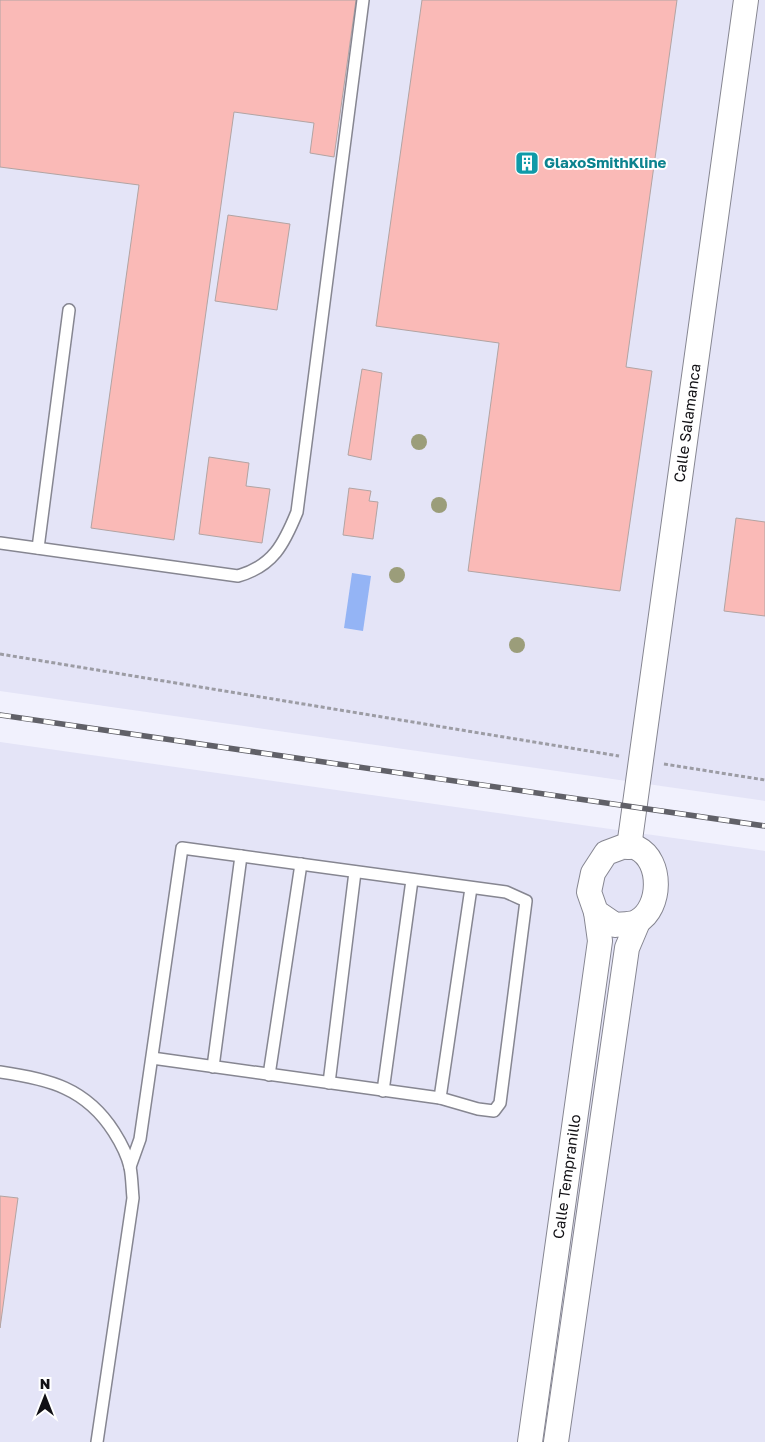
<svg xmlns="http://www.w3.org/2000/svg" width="765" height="1442" font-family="'Golos Text',sans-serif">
	<rect width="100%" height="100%" fill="#f1f1fd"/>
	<g fill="#e4e4f7">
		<path d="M0 0H765V801L0 691Z"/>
		<path d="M0 742 765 851V1442H0Z"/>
	</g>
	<path fill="#94b4f5" d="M352 573 371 576 363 631 344 628Z"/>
	<g fill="#fabab7" stroke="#b2a4a3">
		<path d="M0 0H356L334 157 310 153 314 123 234 112 174 540 91 528 139 185 0 167Z"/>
		<path d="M422 0H677L626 367 652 371 620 591 468 571 499 343 376 326Z"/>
		<path d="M228 215 290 224 277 310 215 301Z"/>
		<path d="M362 369 382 373 371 460 348 455Z"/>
		<path d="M209 457 249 463 246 486 270 489 262 543 199 534Z"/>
		<path d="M349 488 371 491 369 501 378 502 373 539 343 535Z"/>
		<path d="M736 518 765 522V616L724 611Z"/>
		<path d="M0 1196 18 1198 0 1328Z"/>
	</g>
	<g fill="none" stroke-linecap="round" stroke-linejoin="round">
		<g stroke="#868691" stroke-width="14">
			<g id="service">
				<path d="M0 543 238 576C273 566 284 544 297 512L363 0"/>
				<path d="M38 548 69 310"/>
				<path d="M213 1067 241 856"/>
				<path d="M0 1072C49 1079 86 1088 114 1132 121 1143 127 1154 130 1167 132 1177 132 1188 133 1198L97 1442"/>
				<path d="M269 1075 301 864"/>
				<path d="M329 1083 355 872"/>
				<path d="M383 1091 412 880"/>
				<path d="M440 1098 471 888"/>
				<path d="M130 1167 140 1139 182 848 506 892 526 901 500 1103 494 1111 478 1109 440 1098 152 1058"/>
			</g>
		</g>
		<g stroke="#868691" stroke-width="26">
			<g id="minor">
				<path d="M622 847C627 847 633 846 637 848 663 861 661 908 638 921 632 925 621 924 615 925L596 912 589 892 593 873 606 853Z"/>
				<path id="s1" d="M629 847 746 0"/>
				<path id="s2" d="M530 1442 600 941 596 912"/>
				<path d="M556 1442 627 948 638 922"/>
			</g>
		</g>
		<g stroke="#9c9ca4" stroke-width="3" stroke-dasharray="4 2.5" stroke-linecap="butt">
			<path d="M0 654 619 756"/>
			<path d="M664 764 765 780"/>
		</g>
		<use href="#service" stroke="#fff" stroke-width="11"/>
		<use href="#minor" stroke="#fff" stroke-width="24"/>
		<g stroke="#616168" stroke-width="5.5">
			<path id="rail" d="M0 715 765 826"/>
		</g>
		<use href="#rail" stroke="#fff" stroke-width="4" stroke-dasharray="11" stroke-linecap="butt"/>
	</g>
	<g fill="#9b9d7a">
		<circle cx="419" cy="442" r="8"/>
		<circle cx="439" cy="505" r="8"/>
		<circle cx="397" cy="575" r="8"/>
		<circle cx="517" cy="645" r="8"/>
	</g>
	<defs>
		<g id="building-square" transform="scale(1.25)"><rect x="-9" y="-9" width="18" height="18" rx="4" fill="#0f9aa8" stroke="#fff"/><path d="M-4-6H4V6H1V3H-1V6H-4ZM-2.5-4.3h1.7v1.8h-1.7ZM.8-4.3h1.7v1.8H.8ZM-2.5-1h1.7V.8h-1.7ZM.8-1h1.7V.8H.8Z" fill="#fff"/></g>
	</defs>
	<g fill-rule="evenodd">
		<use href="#building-square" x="527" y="163"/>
	</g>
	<g text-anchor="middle" stroke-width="4" stroke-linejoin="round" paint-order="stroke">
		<g font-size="15" font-weight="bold" fill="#0d838f" stroke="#fff" text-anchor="start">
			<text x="544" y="168">GlaxoSmithKline</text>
		</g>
		<g font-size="15" fill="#121115" stroke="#fff">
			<text dy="5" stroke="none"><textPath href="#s1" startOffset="428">Calle Salamanca</textPath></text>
			<text dy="5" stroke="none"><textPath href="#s2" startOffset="268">Calle Tempranillo</textPath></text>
		</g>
	</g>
	<g transform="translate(45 1397)" stroke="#ffffff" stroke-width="4" paint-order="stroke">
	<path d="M0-4L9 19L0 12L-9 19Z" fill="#121115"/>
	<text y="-8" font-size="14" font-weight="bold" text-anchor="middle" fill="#121115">N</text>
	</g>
</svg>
